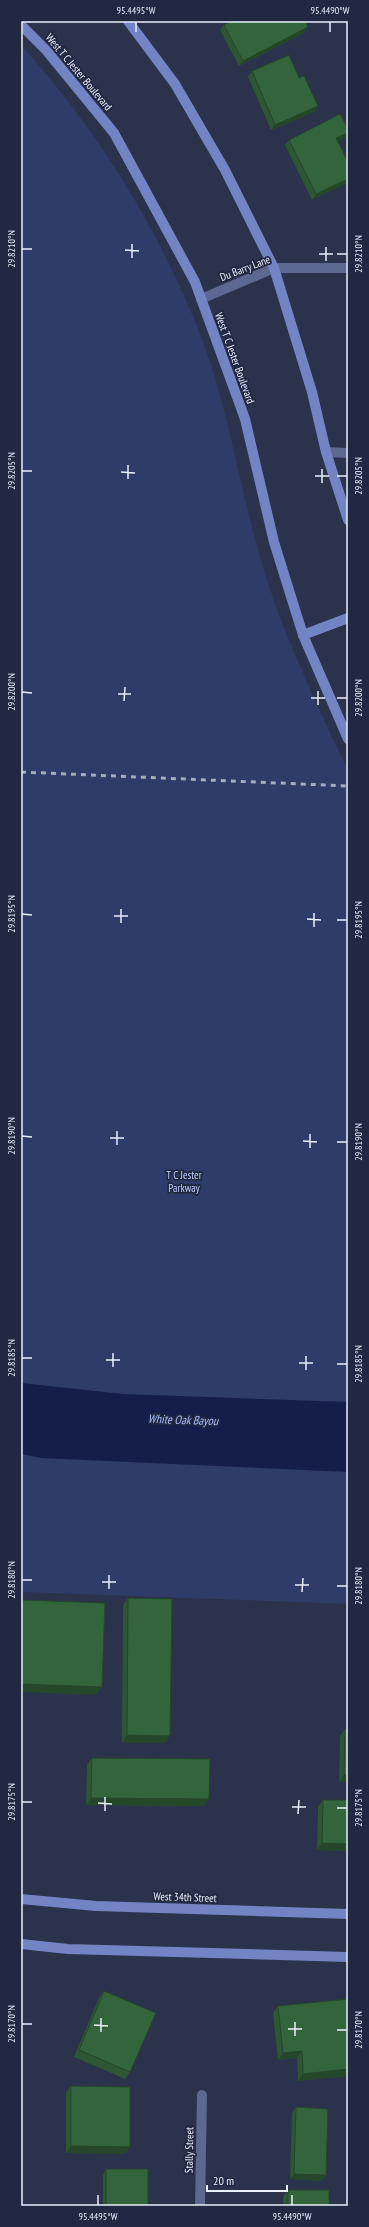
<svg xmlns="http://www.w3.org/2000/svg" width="369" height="2227" font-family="'PT Sans Narrow',sans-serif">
	<rect width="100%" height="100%" fill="#2b324c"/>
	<path fill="#2f3b68" d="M21 45C100 132 164 237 205 347 228 411 238 477 256 542 277 622 313 697 348 770V1604L21 1592Z"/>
	<path fill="#151d4b" d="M21 1383 123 1394 348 1402V1472L41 1458 21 1454Z"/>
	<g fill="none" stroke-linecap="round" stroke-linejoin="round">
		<path stroke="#5c6890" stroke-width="10" d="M326 452 348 453"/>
		<g stroke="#5c6890" stroke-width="10">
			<path d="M201 299 274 268H348"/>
			<path d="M200 2206 202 2095"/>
		</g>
		<g stroke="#7284c4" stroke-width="10">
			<path d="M128 21 175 84 225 170 274 268 312 392 326 452 348 520"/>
			<path d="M21 25 46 50 114 133 195 282 245 419 274 542 303 635 348 739"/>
			<path d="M303 635 348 618"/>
			<path d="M21 1899 96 1906 348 1914"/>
			<path d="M21 1944 68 1949 348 1957"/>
		</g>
		<path stroke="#a6abbd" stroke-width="3" stroke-dasharray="5 5" stroke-linecap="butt" d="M21 772 348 786"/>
	</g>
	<g fill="#2d5633">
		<path d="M224 25 304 33 239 66 220 30Z"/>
		<path d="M252 71 299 78 318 106 314 112 271 130 248 77Z"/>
		<path d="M348 129V134L346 138 338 141 348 162 312 200 285 145 289 140Z"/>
		<path d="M128 1598 165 1743H122L123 1605Z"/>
		<path d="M345 1729H348V1782H339L340 1736Z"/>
		<path d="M92 1758 204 1806 86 1805 87 1765Z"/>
		<path d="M323 1800H348V1851L317 1850 318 1807Z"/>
		<path d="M104 1991 130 2072 125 2079 74 2057 99 1998Z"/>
		<path d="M278 2006 348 2076 298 2081 297 2058 278 2060 273 2013Z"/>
		<path d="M71 2086 130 2147 125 2154 66 2153V2093Z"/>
		<path d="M296 2107 326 2175 322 2181 290 2179 292 2113Z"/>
		<path d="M106 2169 148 2206H103V2175Z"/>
		<path d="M288 2190 329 2206H283V2197Z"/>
	</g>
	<g fill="#244629">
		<path d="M308 27 304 33 239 66 243 61Z"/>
		<path d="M318 106 314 112 271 130 275 125Z"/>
		<path d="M348 133V134L346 138 332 144 336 138Z"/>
		<path d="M348 179V183L312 200 316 194Z"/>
		<path d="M21 1684 102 1687 96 1695 21 1692Z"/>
		<path d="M127 1735 170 1736 165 1743H122Z"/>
		<path d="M344 1775H348V1782H339Z"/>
		<path d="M91 1798 209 1799 204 1806 86 1805Z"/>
		<path d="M322 1843 348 1844V1851L317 1850Z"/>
		<path d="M302 2051 297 2058 278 2060 283 2053Z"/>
		<path d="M348 2069V2076L298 2081 303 2074Z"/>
		<path d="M71 2146 130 2147 125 2154 66 2153Z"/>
		<path d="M294 2174 326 2175 322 2181 290 2179Z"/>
	</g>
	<g fill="#34643b" stroke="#244629">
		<path d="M231 21H305L308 27 243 61 224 25Z"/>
		<path d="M289 55 299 78 304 76 318 106 275 125 252 71Z"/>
		<path d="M340 114 348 129V133L336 138 348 162V179L316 194 289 140Z"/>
		<path d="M128 1598 172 1599 170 1736 127 1735Z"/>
		<path d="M21 1600 105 1603 102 1687 21 1684Z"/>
		<path d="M345 1729H348V1775H344Z"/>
		<path d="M92 1758 210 1759 209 1799 91 1798Z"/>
		<path d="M323 1800H348V1844L322 1843Z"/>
		<path d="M104 1991 156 2013 130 2072 79 2050Z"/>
		<path d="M348 1999V2069L303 2074 302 2051 283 2053 278 2006Z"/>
		<path d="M71 2086 130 2087V2147L71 2146Z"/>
		<path d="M296 2107 328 2109 326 2175 294 2174Z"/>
		<rect x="106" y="2169" width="42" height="37"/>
		<rect x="288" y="2190" width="41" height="16"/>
	</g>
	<path fill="none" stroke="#eaeffc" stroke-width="1.5" d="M136 32V22M330 32V22M22 249H32M125 250 139 251M319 254H333M337 254H347M132 258V244M326 261V247M22 471H32M121 472 135 473M315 476H329M337 476H347M128 479V465M322 483V469M22 692 32 693M118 694H131M311 698H325M337 698H347M124 701 125 687M318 705V691M22 914 32 915M114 916H128M307 919 321 920M337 920H347M121 923V909M314 927V913M22 1136 32 1137M110 1138H124M303 1141 317 1142M337 1142H347M117 1145V1131M310 1148V1134M22 1358H32M106 1360H120M299 1363H313M337 1364H347M113 1367V1353M306 1370V1356M22 1580H32M102 1582H116M295 1585H309M337 1586H347M109 1589V1575M302 1592 303 1578M22 1802H32M98 1803 112 1804M292 1807H306M337 1808H347M105 1811V1797M298 1814 299 1800M22 2024H32M94 2025 108 2026M288 2029H302M337 2030H347M101 2032V2018M295 2036V2022M98 2205V2195M292 2205V2195"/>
	<g text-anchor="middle" stroke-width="3.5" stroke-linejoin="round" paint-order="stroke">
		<g font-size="11" fill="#eaeffc" stroke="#212841">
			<text transform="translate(79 72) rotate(50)" y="4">West T C Jester Boulevard</text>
			<text transform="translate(245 268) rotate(-21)" y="4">Du Barry Lane</text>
			<text transform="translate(235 358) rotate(70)" y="4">West T C Jester Boulevard</text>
			<text transform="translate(185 1897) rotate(2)" y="4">West 34th Street</text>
			<text transform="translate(189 2150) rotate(-89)" y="4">Stally Street</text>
		</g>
		<g font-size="11" fill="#becdfd" stroke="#212841">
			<text x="184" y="1179">T C Jester<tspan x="184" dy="13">Parkway</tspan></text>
		</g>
		<g font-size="12" font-style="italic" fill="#aabdfc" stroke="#212841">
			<text transform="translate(183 1420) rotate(2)" y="4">White Oak Bayou</text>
		</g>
	</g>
	<rect width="369" height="2227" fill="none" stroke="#212841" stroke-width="44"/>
	<path d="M207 2185v6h80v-6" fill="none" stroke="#eaeffc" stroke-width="2"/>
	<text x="213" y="2185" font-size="12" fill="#eaeffc" stroke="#212841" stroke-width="3" paint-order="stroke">20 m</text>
	<rect x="22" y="22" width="325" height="2183" fill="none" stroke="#eaeffc" stroke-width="1.5"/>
	<g font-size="10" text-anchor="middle" fill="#eaeffc">
		<text x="136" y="14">95.4495°W</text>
		<text x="330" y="14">95.4490°W</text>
		<text transform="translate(11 249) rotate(-90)" y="4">29.8210°N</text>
		<text transform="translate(358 254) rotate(-90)" y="4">29.8210°N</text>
		<text transform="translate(11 471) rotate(-90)" y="4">29.8205°N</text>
		<text transform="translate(358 476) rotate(-90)" y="4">29.8205°N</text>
		<text transform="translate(11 692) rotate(-90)" y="4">29.8200°N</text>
		<text transform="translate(358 698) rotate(-90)" y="4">29.8200°N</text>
		<text transform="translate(11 914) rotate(-90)" y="4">29.8195°N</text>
		<text transform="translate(358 920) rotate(-90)" y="4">29.8195°N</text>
		<text transform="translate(11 1136) rotate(-90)" y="4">29.8190°N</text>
		<text transform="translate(358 1142) rotate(-90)" y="4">29.8190°N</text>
		<text transform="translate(11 1358) rotate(-90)" y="4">29.8185°N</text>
		<text transform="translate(358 1364) rotate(-90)" y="4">29.8185°N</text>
		<text transform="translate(11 1580) rotate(-90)" y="4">29.8180°N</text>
		<text transform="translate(358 1586) rotate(-90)" y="4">29.8180°N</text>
		<text transform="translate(11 1802) rotate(-90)" y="4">29.8175°N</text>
		<text transform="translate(358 1808) rotate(-90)" y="4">29.8175°N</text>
		<text transform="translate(11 2024) rotate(-90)" y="4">29.8170°N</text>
		<text transform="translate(358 2030) rotate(-90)" y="4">29.8170°N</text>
		<text x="98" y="2220">95.4495°W</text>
		<text x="292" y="2220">95.4490°W</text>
	</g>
</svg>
